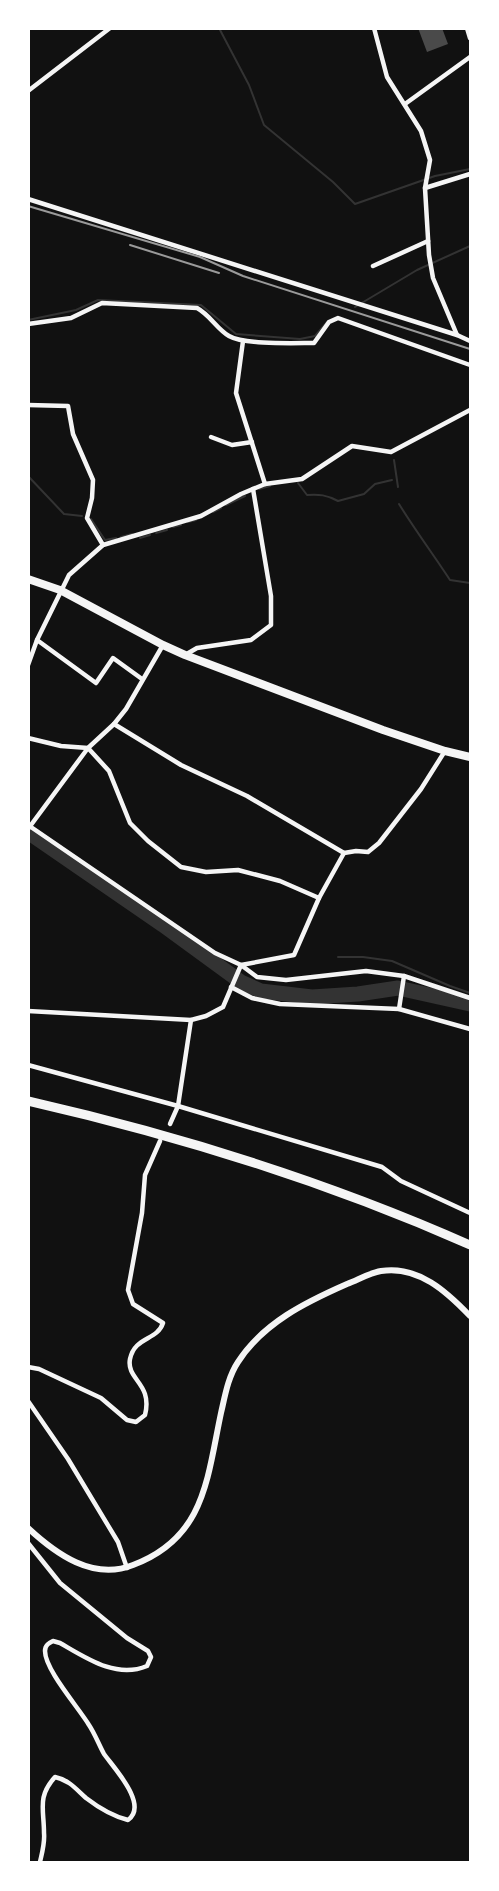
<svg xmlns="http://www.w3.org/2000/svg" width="499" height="1891" font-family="'PT Serif',serif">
	<rect width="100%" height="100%" fill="#111"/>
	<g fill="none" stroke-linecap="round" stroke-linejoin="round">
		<g stroke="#333" stroke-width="2">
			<path d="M219 28 249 85 264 125 333 182 355 204 435 176 470 169"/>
			<path d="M355 307 417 270 470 246"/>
			<path d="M28 320 76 310 98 300 201 305 236 334 300 339 315 336 328 321"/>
			<path d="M394 460 398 487"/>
			<path d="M28 476 64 514 82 516"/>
			<path d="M298 483 307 495C319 494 327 495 338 501L364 494 375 484 392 480"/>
			<path d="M259 489 270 486"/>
			<path d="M399 504C415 530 433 554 450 580L470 583"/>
			<path d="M226 505 245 496"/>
			<path d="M213 512 221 508"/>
			<path d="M91 519 105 540 116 538"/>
			<path d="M188 522 196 520"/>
			<path d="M173 527 181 525"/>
			<path d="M156 533 167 530"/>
			<path d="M121 537 132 534"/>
			<path d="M140 538 150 535"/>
			<path d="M338 957H363L392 961 450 986 470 993"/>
		</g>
		<path stroke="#333" stroke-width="15" d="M28 832 163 925 241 982 261 991 312 997 358 994 398 988 470 1004"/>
	</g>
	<path fill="#4a4a4a" d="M418 28H442L448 44 427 52Z"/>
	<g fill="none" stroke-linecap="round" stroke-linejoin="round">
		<g stroke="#f5f5f5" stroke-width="4.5">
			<path d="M374 28 387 77 421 131 430 160 425 188 429 255 433 278 457 335 470 341"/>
			<path d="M467 28 470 38"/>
			<path d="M28 91 110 28"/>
			<path d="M405 104 470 57"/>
			<path d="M425 188 470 174"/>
			<path d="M28 199 457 335"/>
			<path d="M373 266 428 241"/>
			<path d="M28 324 71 318 102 303 197 308C210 315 217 329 229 336 245 345 294 343 314 343L329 322 338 318 470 365"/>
			<path d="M243 341 236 393 265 484"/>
			<path d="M28 405 68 406 73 434 93 480 92 498 87 518 103 545"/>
			<path d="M211 437 232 445 252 442"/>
			<path d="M37 640 96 683 113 658 142 679"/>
			<path d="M185 655 197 648 251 640 271 625V596L253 489"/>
			<path d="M28 665 37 640 69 575 103 545 201 516 241 494 265 484 302 479 352 446 391 452 470 410"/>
			<path d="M114 724 181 765 247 796 344 853 356 851 368 852 379 843 421 789 445 751"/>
			<path d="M28 738 61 746 88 748 109 771 130 823 148 841 181 867 206 872 238 870 280 881 319 898"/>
			<path d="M28 825 215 953 241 965 257 977 286 980 366 971 404 976 470 998"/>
			<path d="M28 829 88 748 114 724 126 709 163 645"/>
			<path d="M231 987 252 998 280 1004 399 1009 470 1029"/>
			<path d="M399 1009 404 976"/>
			<path d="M28 1011 191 1020 206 1016 223 1007 241 965 294 955 319 898 344 853"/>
			<path d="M28 1065 178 1106 382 1167 401 1181 470 1213"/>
			<path d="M170 1124 178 1106 191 1020"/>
			<path d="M28 1367 39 1369 101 1398 127 1420 136 1422 145 1415C153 1383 126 1380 130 1359 135 1336 157 1341 163 1323L133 1304 128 1290 142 1213 145 1175 160 1141"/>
			<path d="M28 1401 68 1459 118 1542 127 1568"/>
			<path d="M28 1543 60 1583 127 1638 148 1651 151 1657 147 1666C116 1679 86 1658 60 1643L53 1641C49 1643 45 1645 45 1651 45 1670 79 1708 89 1725 95 1734 99 1745 104 1754 114 1768 149 1805 128 1820 112 1816 99 1808 86 1798 76 1789 69 1780 55 1777 37 1797 44 1809 44 1833 45 1843 42 1853 40 1862"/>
		</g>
		<path stroke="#f5f5f5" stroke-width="6" d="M28 1528C56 1554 93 1581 133 1565 205 1538 207 1479 221 1413 225 1396 228 1377 238 1362 263 1323 306 1302 347 1284 358 1280 369 1273 381 1271 418 1265 447 1292 470 1316"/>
		<path stroke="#f5f5f5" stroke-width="8" d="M28 579 60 590 163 645 185 655 383 730 445 751 470 757"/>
		<path stroke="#f5f5f5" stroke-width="9" d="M28 1101C181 1136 328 1182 470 1245"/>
		<g stroke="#9a9a9a" stroke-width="2">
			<path d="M28 206 200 257 243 276 470 349"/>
			<path d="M130 245 219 273"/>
		</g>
	</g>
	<rect width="499" height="1891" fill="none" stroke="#ffffff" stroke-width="60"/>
</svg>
